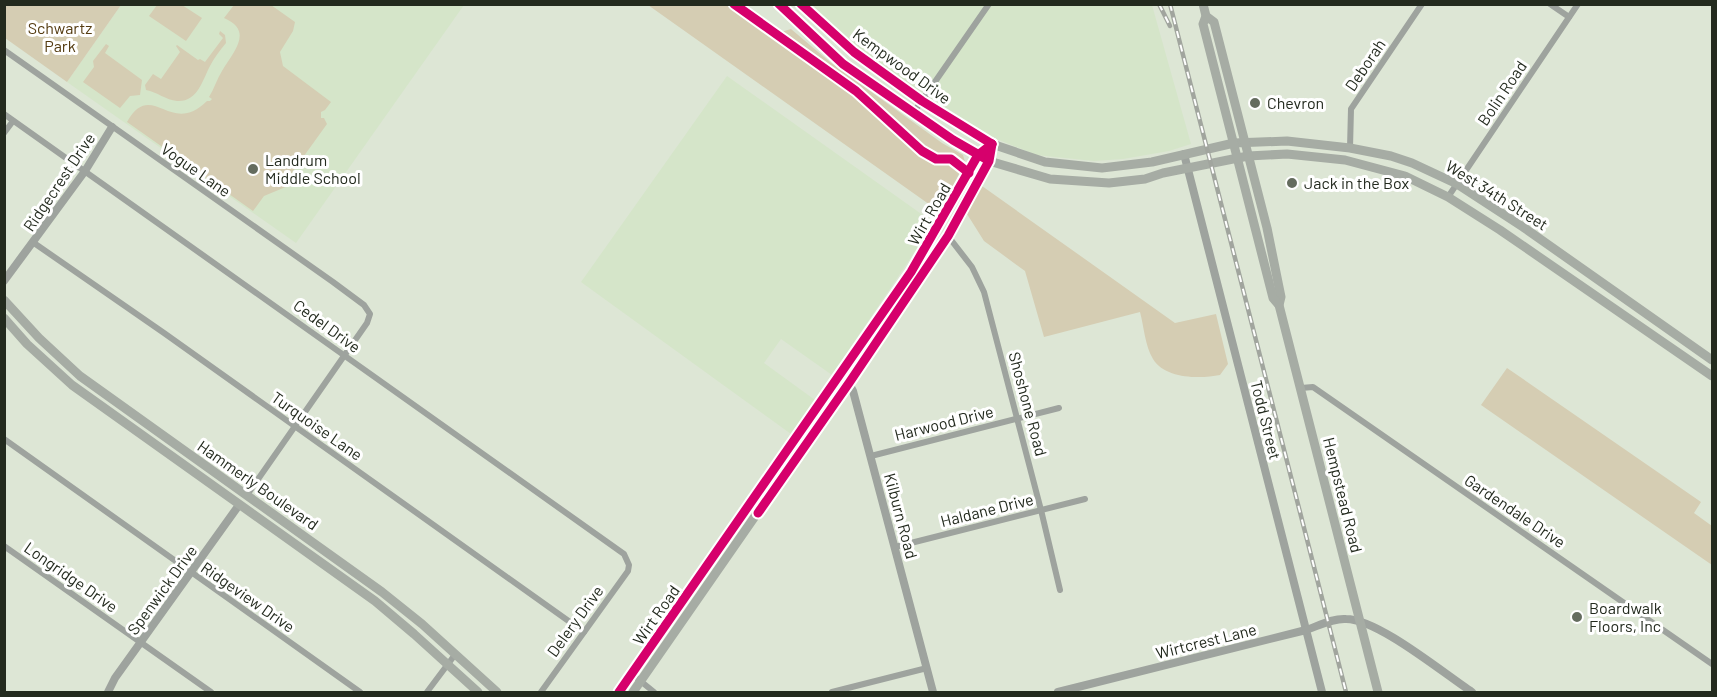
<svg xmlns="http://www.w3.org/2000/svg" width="1717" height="697" font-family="Barlow,sans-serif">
	<rect width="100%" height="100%" fill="#dde6d5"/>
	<g fill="#d5e5c9">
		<path d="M121 5H464L296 243 67 82Z"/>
		<path d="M809 5H1152L1191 144 1169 151 1123 159 1094 161 1036 155 992 137 906 82 856 46Z"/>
		<path d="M727 76 934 223 832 375 781 339 764 363 815 400 791 434 581 282Z"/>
	</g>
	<g fill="#d5cdb3">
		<path d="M5 4H121V5L67 82 5 38Z"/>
		<path d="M157 5H182L202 18 186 41 149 16Z"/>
		<path d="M234 5H271L295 22 293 31 280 52 283 66 331 102 325 110 321 112V118H324L327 124 291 174 296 177 288 186 264 196 253 211 127 122C152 78 170 138 207 101H210L212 99 209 97C214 89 217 79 222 71 234 51 254 31 224 18Z"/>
		<path d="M648 5H740L781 32 791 29 830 62 942 143 963 155 965 162 940 212Z"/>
		<path d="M220 31 225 35 226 43C220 50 214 58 210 66 202 81 198 102 177 101 166 100 157 92 146 90L145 85 153 74 161 79 180 52 176 46 177 45 198 60 200 59 205 62 223 38 219 34Z"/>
		<path d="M106 44 109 46 105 53 142 80 140 95 130 96 120 108 83 82 94 67 93 61Z"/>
		<path d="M982 186 1175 323 1216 314 1228 364 1220 375C1200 379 1165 379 1153 359 1145 346 1144 327 1140 312L1044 337 1025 271 984 241 967 214Z"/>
		<path d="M1507 368 1701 502 1694 513 1712 526V565L1481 405Z"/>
	</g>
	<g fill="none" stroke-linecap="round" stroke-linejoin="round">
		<g stroke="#9ea39e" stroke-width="6">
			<path d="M1550 4 1569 17"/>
			<path d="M4 50 333 282 364 305 370 314 367 323 247 495"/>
			<path d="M914 112 989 4"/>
			<path d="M4 114 624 554 629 565 628 571 541 692"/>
			<path d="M4 133 13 121"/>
			<path d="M1350 148 1351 109 1422 4"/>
			<path d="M1448 197 1578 4"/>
			<path d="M948 236 972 267 984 292 1041 510 1060 590"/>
			<path d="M34 243 164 333 584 632"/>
			<path d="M1301 388 1313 387 1712 664"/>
			<path d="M4 439 360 692"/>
			<path d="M871 456 1059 408"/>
			<path d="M4 546 211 692"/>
			<path d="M895 547 1085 499"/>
			<path d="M633 675 654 692"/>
			<path d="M427 692 454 656"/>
			<path d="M832 692 927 668"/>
		</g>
		<g stroke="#9ea39e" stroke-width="8">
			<path d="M1184 154 1322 692"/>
			<path d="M4 281 85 171 112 127"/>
			<path d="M840 376 849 383 853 391 933 692"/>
			<path d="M108 692 115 678 239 505"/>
			<path d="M1058 692 1306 630C1318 626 1333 618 1346 619 1378 619 1443 673 1472 692"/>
		</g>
		<g stroke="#a6aca4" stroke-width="9">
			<path d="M779 4 843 64 953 140 989 161 1050 179 1109 183 1145 179 1163 173 1248 156 1287 154 1345 160 1405 176 1448 197 1500 230 1712 376"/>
			<path d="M801 4 854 52 922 101 992 144 1045 162 1102 168 1152 162 1234 143 1287 141 1350 148 1391 156 1412 163 1457 184 1523 227 1712 360"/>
			<path d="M1203 4 1206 16 1214 22 1267 228 1281 297 1279 305 1378 692"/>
			<path d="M1206 16 1203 24 1273 298 1279 305"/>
			<path d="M4 300 39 338 80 376 382 592 422 624 497 692"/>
			<path d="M4 318 27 344 72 385 375 601 414 634 478 692"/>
			<path d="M619 692 911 272 978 155 992 144"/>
			<path d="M633 692 897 312 948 236 986 166 990 156"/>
		</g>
		<g stroke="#a1a59e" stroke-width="4.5">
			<g id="rail">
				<path d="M1159 4 1170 26"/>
				<path d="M1170 4 1346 692"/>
			</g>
		</g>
		<use href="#rail" stroke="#fff" stroke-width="2" stroke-dasharray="7" stroke-linecap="butt"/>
		<g stroke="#fff" stroke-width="13">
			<g id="cycleway">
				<path d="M734 4 856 91 922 151 936 159H951L969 173"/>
				<path d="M779 4 843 64 953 140 986 159"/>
				<path d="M801 4 854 52 922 101 992 144"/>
				<path d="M758 513 849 383 948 236 989 161 992 144"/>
				<path d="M619 692 911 272 978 155 992 144"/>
			</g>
		</g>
		<use href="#cycleway" stroke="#d6006c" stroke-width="9"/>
	</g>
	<g fill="#646c5e" stroke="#fff" stroke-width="2">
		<circle cx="1255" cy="103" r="6"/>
		<circle cx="253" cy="169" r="6"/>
		<circle cx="1292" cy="183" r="6"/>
		<circle cx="1577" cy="617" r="6"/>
	</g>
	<g text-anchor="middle" stroke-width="6" stroke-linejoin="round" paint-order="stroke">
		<g font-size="16" fill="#543b10" stroke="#fff">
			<text x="60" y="34">Schwartz<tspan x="60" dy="18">Park</tspan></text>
		</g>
		<g font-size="16" fill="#232a1e" stroke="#fff">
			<text transform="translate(1365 65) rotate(-56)" y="6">Deborah</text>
			<text transform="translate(902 66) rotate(36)" y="6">Kempwood Drive</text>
			<text transform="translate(1502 93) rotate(-56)" y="6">Bolin Road</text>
			<text transform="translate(196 170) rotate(35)" y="6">Vogue Lane</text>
			<text transform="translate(59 182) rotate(-56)" y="6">Ridgecrest Drive</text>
			<text transform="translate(1497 195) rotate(32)" y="6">West 34th Street</text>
			<text transform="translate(929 214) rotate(-60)" y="6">Wirt Road</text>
			<text transform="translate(327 326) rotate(36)" y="6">Cedel Drive</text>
			<text transform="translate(1028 404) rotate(75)" y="6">Shoshone Road</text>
			<text transform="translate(1266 420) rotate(76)" y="6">Todd Street</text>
			<text transform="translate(944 423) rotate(-14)" y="6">Harwood Drive</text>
			<text transform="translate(317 426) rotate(35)" y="6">Turquoise Lane</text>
			<text transform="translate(258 485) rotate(35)" y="6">Hammerly Boulevard</text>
			<text transform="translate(1343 495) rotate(76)" y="6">Hempstead Road</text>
			<text transform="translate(987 510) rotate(-14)" y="6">Haldane Drive</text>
			<text transform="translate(1515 511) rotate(34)" y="6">Gardendale Drive</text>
			<text transform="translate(901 516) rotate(75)" y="6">Kilburn Road</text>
			<text transform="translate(71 577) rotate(35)" y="6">Longridge Drive</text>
			<text transform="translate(162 590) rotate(-54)" y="6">Spenwick Drive</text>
			<text transform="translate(248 597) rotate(35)" y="6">Ridgeview Drive</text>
			<text transform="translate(656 615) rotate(-55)" y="6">Wirt Road</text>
			<text transform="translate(575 621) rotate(-54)" y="6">Delery Drive</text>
			<text transform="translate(1206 641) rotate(-14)" y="6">Wirtcrest Lane</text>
		</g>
		<g font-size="16" fill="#232a1e" stroke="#fff" text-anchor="start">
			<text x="1267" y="109">Chevron</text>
			<text x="265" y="166">Landrum<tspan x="265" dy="18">Middle School</tspan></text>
			<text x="1304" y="189">Jack in the Box</text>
			<text x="1589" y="614">Boardwalk<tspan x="1589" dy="18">Floors, Inc</tspan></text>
		</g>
	</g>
	<rect width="1717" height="697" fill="none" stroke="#232a1e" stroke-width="12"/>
</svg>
